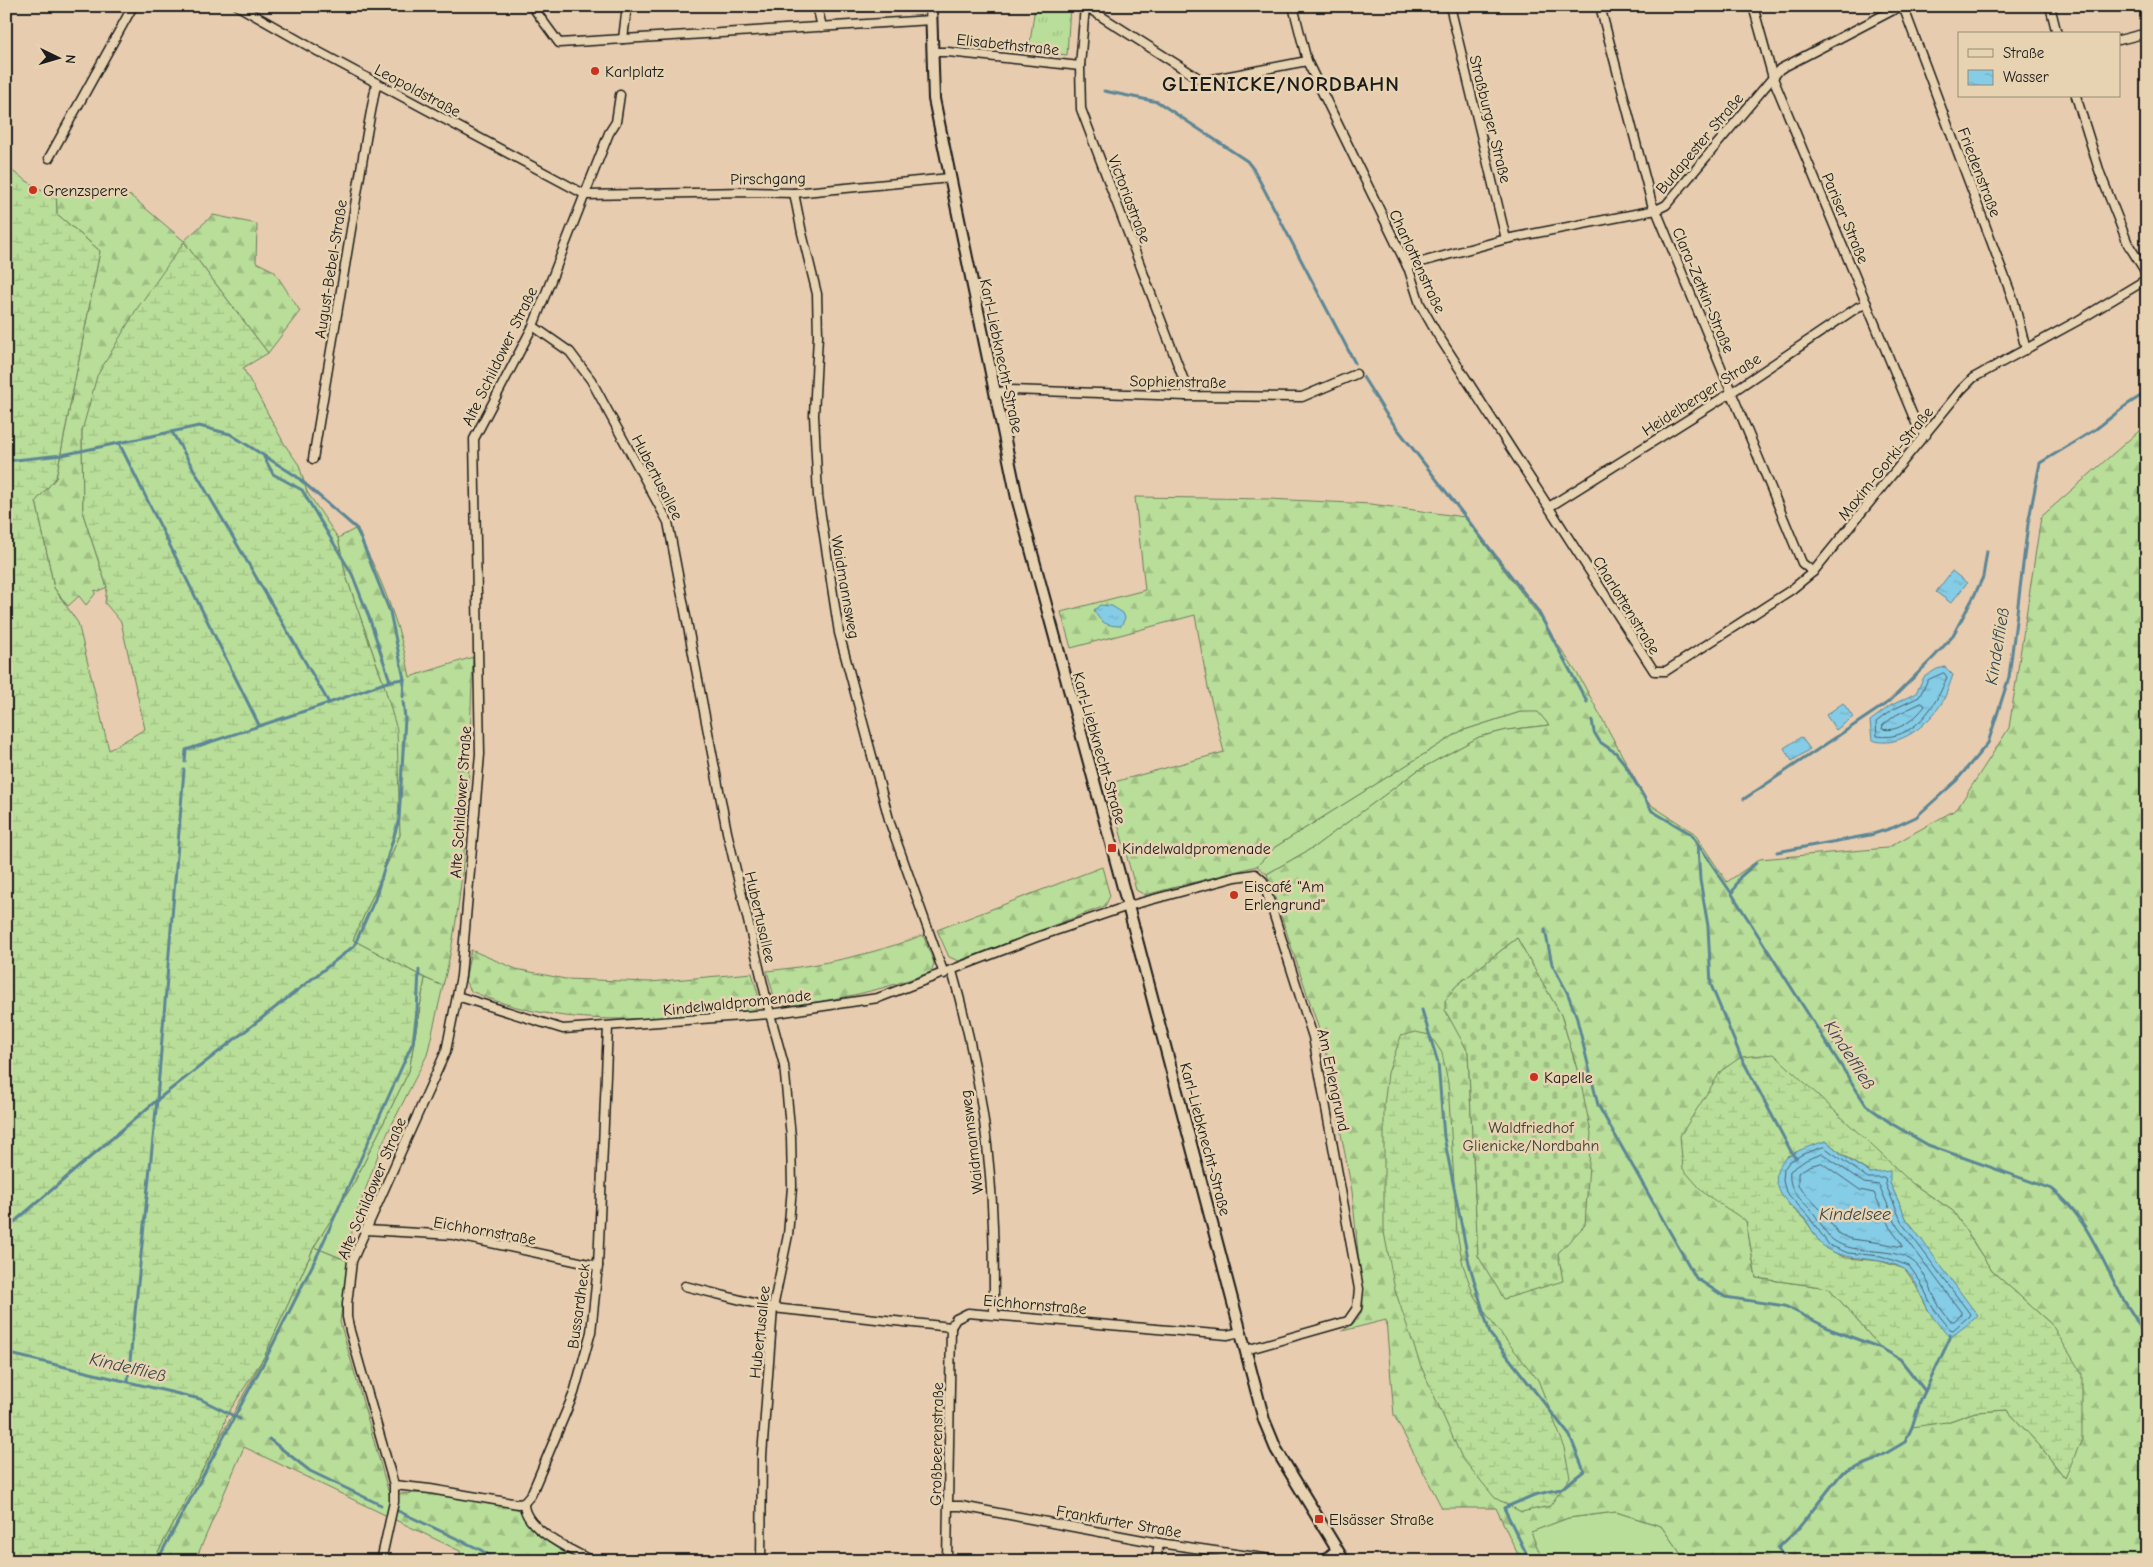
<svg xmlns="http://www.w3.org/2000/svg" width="2153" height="1567" font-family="'Comic Neue',sans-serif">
	<defs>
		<pattern id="forest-firs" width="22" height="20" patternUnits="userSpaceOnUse" patternTransform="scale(1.25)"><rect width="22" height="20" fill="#b9de99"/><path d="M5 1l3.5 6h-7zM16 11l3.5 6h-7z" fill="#9ebe83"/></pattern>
		<pattern id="wetland-marsh" width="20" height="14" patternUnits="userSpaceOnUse" patternTransform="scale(1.25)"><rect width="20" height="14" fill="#b9de99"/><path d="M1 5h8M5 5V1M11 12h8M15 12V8" fill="none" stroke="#9ebe83"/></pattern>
		<pattern id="cemetery-stones" width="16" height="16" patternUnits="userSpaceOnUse" patternTransform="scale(1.25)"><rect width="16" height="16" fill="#b9de99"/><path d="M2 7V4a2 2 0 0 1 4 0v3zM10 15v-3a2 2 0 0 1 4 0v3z" fill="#9ebe83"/></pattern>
		<pattern id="park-tufts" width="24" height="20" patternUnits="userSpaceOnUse" patternTransform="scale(1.25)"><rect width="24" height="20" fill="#b9de99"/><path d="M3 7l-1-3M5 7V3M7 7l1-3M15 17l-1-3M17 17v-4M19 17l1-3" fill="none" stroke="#9ebe83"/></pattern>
		<pattern id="water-ripples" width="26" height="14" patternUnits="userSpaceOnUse" patternTransform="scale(1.25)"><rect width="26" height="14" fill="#85cce6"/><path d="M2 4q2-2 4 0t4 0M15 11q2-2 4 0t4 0" fill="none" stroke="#72afc5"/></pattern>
	</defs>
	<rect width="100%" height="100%" fill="#e7ccaf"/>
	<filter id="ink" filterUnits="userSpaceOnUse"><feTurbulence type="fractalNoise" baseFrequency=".02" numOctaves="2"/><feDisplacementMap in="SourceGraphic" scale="10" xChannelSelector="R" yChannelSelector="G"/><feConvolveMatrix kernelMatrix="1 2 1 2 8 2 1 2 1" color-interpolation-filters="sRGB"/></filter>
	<g filter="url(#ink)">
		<g fill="#b9de99" stroke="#6a7d5a">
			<path d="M1538 711 1549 725 1507 730 1479 737 1417 771 1314 847 1267 874 1257 866 1275 847 1461 731 1520 712Z"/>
			<path d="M425 978 443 986 427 1055 382 1144 353 1224 348 1261 314 1247 355 1181 409 1071Z"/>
			<path d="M1616 1512 1661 1526 1686 1561H1543L1530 1532 1568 1518Z"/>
		</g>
		<g fill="url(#forest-firs)" stroke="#6a7d5a" fill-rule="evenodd">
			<path d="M56 187 131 196 184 241 213 215 257 224 256 262 274 271 300 311 268 353 184 242 82 431 83 514 107 587 98 591 95 590V594L86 605 79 596 68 606 54 588 36 501 56 478 100 251 57 214Z"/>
			<path d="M2147 424V1561H1686L1661 1526 1616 1512 1568 1518 1531 1532 1543 1561H1521L1496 1508H1442L1394 1415 1386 1320 1342 1331C1353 1325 1362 1318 1363 1304L1352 1191 1324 1044 1267 874 1314 847 1417 771 1479 737 1507 730 1549 725 1538 712H1520L1461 731 1275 847 1257 866 1145 895 1136 890 1107 784 1224 752 1208 688 1195 615 1071 648 1061 612 1145 590 1135 497 1269 499 1371 504 1464 517 1536 612 1563 652 1580 678 1648 803 1694 833 1727 882 1760 859 1887 848 1957 809 2009 728 2041 517ZM1517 938 1561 1015 1581 1083 1558 1253 1478 1256 1468 1052 1445 1001 1456 986ZM1913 1184 1953 1211 1992 1271 2052 1325 2065 1478 2040 1446 2007 1410 1975 1412 1947 1422 1920 1402 1925 1391 1900 1359 1881 1348 1829 1288 1756 1278 1746 1220Z"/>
			<path d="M355 529C381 575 400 626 410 677L473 657C468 766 470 878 443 986L425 978 353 940 400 835 384 685 346 576 338 538Z"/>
			<path d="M1102 867 1110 896 1105 906 959 961 949 957 937 930Z"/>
			<path d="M923 935 934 963 931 972C883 990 835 1001 784 1006L775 1000 767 971C821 965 872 955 923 935Z"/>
			<path d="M471 950 516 969 565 979 650 982 752 973 760 1002 754 1010C660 1019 560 1031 471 991L465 981Z"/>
			<path d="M314 1247 348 1261 340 1322 389 1494 428 1493 519 1509C536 1536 552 1546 579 1561H461L460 1551 244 1447 195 1561H153L264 1357Z"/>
		</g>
		<g fill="url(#wetland-marsh)" stroke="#6a7d5a" fill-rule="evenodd">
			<path d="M6 167 42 191 56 187 57 214 100 251 56 478 36 501 54 588 78 623 109 750 145 729 121 622 105 603 107 587 83 514 82 431 97 376 136 310 184 242 268 353 243 368 285 445 299 465 307 492 338 538 346 576 384 685 397 730 400 835 353 940 425 978 409 1071 355 1181 314 1247 264 1357 227 1415 219 1439 153 1561H6Z"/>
			<path d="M1415 1032 1430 1035 1442 1053 1448 1083 1457 1233 1463 1265 1474 1296 1494 1325 1538 1380 1563 1443 1570 1477 1550 1506 1521 1512 1495 1498 1462 1458 1420 1364 1395 1290 1384 1232V1106L1388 1073 1401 1036Z"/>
			<path d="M1774 1054 1913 1184 1953 1211 1992 1271 2052 1325 2082 1374V1439L2065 1478 2040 1446 2007 1410 1975 1412 1947 1422 1912 1427 1925 1391 1900 1359 1881 1348 1829 1288 1756 1278 1746 1221 1705 1194 1683 1169 1680 1136 1721 1071 1741 1057ZM1826 1141C1846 1158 1867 1172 1890 1183L1907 1220 1913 1227 1928 1310 1915 1284 1905 1269 1880 1261 1846 1258 1825 1248 1805 1220 1789 1205 1787 1156Z"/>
		</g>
		<path fill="url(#cemetery-stones)" stroke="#6a7d5a" d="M1517 938 1561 1015 1581 1083 1591 1133 1585 1225 1558 1253 1563 1281 1504 1299 1478 1256 1468 1052 1445 1010V1001L1456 986Z"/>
		<path fill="url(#park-tufts)" stroke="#6a7d5a" d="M1035 6H1070L1067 55 1029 50Z"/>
		<g fill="url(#water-ripples)" stroke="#5b8695">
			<path d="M1952 571 1967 583 1951 603 1936 592Z"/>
			<path d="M1100 605 1112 606 1123 613 1125 618 1121 626C1107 626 1100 623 1094 610Z"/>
			<path d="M1945 667 1953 675C1950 683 1947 693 1943 701 1930 723 1899 750 1872 740L1870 721 1890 706 1916 693 1924 677 1937 669Z"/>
			<path d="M1843 703 1853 717 1836 730 1826 715Z"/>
			<path d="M1801 737 1810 749 1792 761 1784 748Z"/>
			<path d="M1826 1141 1846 1158 1870 1173 1890 1171V1183L1907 1220 1978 1316 1950 1338C1943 1330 1935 1321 1929 1311 1922 1300 1916 1276 1904 1269 1881 1255 1851 1263 1827 1249 1818 1244 1812 1228 1805 1219 1797 1211 1787 1204 1781 1194 1763 1159 1801 1149 1826 1141Z"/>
		</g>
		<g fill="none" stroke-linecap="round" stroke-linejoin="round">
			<g stroke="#46626d" stroke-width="1">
				<path d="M1944 673 1947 677C1936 706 1913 742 1877 736L1876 722 1892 710 1919 697 1928 680Z"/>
				<path d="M1922 703 1925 706C1916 718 1898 733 1882 729L1883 725 1896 715Z"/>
				<path d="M1824 1147 1868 1178H1885L1886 1185 1902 1223 1970 1314 1969 1316 1953 1330 1950 1329 1933 1308 1920 1281 1909 1266 1881 1256 1848 1253 1829 1245 1809 1217 1786 1192 1783 1181 1784 1169 1789 1162 1803 1154Z"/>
				<path d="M1823 1154 1864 1183 1879 1185 1897 1226 1961 1312V1315L1954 1321H1950C1946 1315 1940 1309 1937 1302 1930 1289 1924 1268 1911 1260 1888 1246 1855 1256 1833 1240 1824 1233 1819 1218 1810 1209 1798 1197 1788 1189 1790 1171L1806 1160Z"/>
				<path d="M1822 1163 1860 1190 1874 1193 1890 1228 1902 1244V1247L1882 1243 1851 1239 1838 1233 1820 1209 1798 1186V1173L1809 1166Z"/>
			</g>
			<g stroke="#5b8695" stroke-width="3">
				<path d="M1104 91 1158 102 1247 161 1254 170 1355 363"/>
				<path d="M1363 377 1386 414 1538 611 1587 702"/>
				<path d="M172 432 329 703"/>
				<path d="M119 443 259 725"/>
				<path d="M264 457 273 474 302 490 352 574 369 617 390 681"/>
				<path d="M6 461 62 455 199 426 230 434 296 476 357 529 390 612 404 679 403 697"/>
				<path d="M1592 720 1594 732 1600 742 1616 753 1624 763 1652 811 1691 834 1732 894 1866 1105 1892 1124 1928 1145 2052 1189C2086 1215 2102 1261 2122 1297 2128 1308 2137 1319 2141 1330 2148 1349 2146 1374 2147 1395"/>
				<path d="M185 762 186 750 329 703 390 681 404 679"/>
				<path d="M1744 799 1890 701 1934 657 1952 637 1974 596 1983 577 1987 551"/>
				<path d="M1698 846 1700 880 1708 926 1711 985 1741 1057 1793 1155 1796 1158"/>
				<path d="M1777 852 1870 835 1892 828 1916 817 1956 781 1988 743 2009 677 2028 524 2040 463 2096 429 2128 404 2147 392"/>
				<path d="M1732 893 1740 877 1756 863"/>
				<path d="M1545 930 1552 964 1567 992 1576 1015 1598 1105 1696 1278 1725 1297 1785 1306 1832 1330 1881 1348 1900 1359 1925 1391"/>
				<path d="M1422 1010 1438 1063 1444 1137 1469 1263 1490 1334 1570 1436 1584 1471 1561 1489 1534 1495 1504 1508 1530 1561"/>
				<path d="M6 1229 157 1100 354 946 375 899 399 819 405 718 403 701"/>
				<path d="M6 1353 200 1399 240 1419"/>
				<path d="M128 1380 157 1100 184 770"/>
				<path d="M274 1443 269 1439 310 1471 381 1505"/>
				<path d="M398 1511 479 1549 499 1561"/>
				<path d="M157 1561 264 1362 318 1254 413 1042 417 1011 419 970"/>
				<path d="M1786 1561 1778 1548 1797 1530 1841 1474 1873 1461 1905 1442 1912 1427 1920 1402 1950 1338V1334"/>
			</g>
			<g stroke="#1c1c1c" stroke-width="11">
				<g id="minor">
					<path d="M238 6 319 52 586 195 747 192 794 193 950 178"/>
					<path d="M532 6 559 43 932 20"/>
					<path d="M817 6 822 27"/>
					<path d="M1085 6 1203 81 1307 61 1409 270 1420 304 1436 332 1654 671H1666L1791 590 1813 572 1961 390 1973 378 2079 320 2147 279"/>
					<path d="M1085 6 1080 66 1081 109 1186 386V396"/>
					<path d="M1293 6 1307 61"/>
					<path d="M1450 6 1506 239"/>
					<path d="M1600 6 1652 204 1656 210 1802 563 1813 572"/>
					<path d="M1753 6 1773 78 1918 428 1926 435"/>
					<path d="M1903 6 2014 302 2026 350"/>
					<path d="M2050 6 2057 34"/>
					<path d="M623 39 627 6"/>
					<path d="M2119 40 2147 33"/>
					<path d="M933 52H948L1080 66"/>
					<path d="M2076 96 2100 173 2128 244 2147 274"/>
					<path d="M49 158 133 6"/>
					<path d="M794 193 802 233 817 294 818 336 814 415 818 496 839 633 890 823 944 974"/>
					<path d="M1407 266 1506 239 1656 210 1666 205 1780 69 1901 6"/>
					<path d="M533 326 570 352 591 380 668 522 727 832 770 1014 784 1065 791 1137 792 1187 788 1235 773 1308 762 1456 761 1561"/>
					<path d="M995 393 1011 390 1186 396 1302 397 1356 374"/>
					<path d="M313 459 367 133 375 90 378 84"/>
					<path d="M1549 507 1732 392 1858 307 1867 304"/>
					<path d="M952 971C976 1054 990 1140 993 1226 994 1255 994 1284 994 1314"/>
					<path d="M457 996 563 1029 770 1014 878 998 1037 937 1128 906 1236 877 1255 874 1263 881 1313 1037 1359 1289 1357 1308 1348 1321 1246 1350"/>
					<path d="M366 1230 454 1235 598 1266"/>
					<path d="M685 1286 773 1308 951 1327 956 1319 968 1313 1227 1335 1241 1332"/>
					<path d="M394 1485 430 1489 518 1504 524 1503 531 1495 574 1393 591 1332 598 1266 608 1027"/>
					<path d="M524 1503C523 1529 572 1550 592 1561"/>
					<path d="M949 1506H961L1159 1543 1285 1561"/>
					<path d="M381 1561 394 1502V1485L350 1331 347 1317V1304L352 1261 446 1051 461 976 480 754 474 439 533 326 609 133 616 122 620 95"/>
					<path d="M947 1561 951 1327"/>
					<path d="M1156 1561 1159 1543"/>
					<path d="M1322 1561 1337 1549"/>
				</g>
			</g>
			<g stroke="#1c1c1c" stroke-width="14">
				<path id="tertiary" d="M931 6 934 99 1017 498 1128 906 1264 1420 1276 1449 1344 1561"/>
			</g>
			<use href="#minor" stroke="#e7d3b1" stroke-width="8"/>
			<use href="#tertiary" stroke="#e7d3b1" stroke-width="10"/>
		</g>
	</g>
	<g fill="#c8321e" stroke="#e7d3b1" stroke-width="2">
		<circle cx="595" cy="71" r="5"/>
		<circle cx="33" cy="190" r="5"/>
		<rect x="1107" y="843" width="10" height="10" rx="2.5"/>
		<circle cx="1234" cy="895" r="5"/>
		<circle cx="1534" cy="1077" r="5"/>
		<rect x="1314" y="1514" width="10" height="10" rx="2.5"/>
	</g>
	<g text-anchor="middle" stroke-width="5" stroke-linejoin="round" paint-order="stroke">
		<g font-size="16" fill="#1c1c1c" stroke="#e7d3b1">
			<text transform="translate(1008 44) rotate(6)" y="6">Elisabethstraße</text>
			<text transform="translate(418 90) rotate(28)" y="6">Leopoldstraße</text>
			<text transform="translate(1491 119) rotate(76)" y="6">Straßburger Straße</text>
			<text transform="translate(1699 143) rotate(-50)" y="6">Budapester Straße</text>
			<text transform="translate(1980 172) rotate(69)" y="6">Friedenstraße</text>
			<text transform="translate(768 178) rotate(-1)" y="6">Pirschgang</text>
			<text transform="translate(1130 199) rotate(69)" y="6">Victoriastraße</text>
			<text transform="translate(1846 218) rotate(67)" y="6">Pariser Straße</text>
			<text transform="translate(1418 261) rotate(65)" y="6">Charlottenstraße</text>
			<text transform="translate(330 269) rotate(-81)" y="6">August-Bebel-Straße</text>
			<text transform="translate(1704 290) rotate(67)" y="6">Clara-Zetkin-Straße</text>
			<text transform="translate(499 356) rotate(-64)" y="6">Alte Schildower Straße</text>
			<text transform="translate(1002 356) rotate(78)" y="6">Karl-Liebknecht-Straße</text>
			<text transform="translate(1178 381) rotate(1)" y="6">Sophienstraße</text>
			<text transform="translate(1701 394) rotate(-33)" y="6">Heidelberger Straße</text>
			<text transform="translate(1885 463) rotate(-51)" y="6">Maxim-Gorki-Straße</text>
			<text transform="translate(658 477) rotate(63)" y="6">Hubertusallee</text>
			<text transform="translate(846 587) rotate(80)" y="6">Waidmannsweg</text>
			<text transform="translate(1627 605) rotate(58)" y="6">Charlottenstraße</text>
			<text transform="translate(1100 748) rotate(74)" y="6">Karl-Liebknecht-Straße</text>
			<text transform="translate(460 802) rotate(-86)" y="6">Alte Schildower Straße</text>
			<text transform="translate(761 917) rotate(77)" y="6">Hubertusallee</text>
			<text transform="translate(737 1002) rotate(-6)" y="6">Kindelwaldpromenade</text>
			<text transform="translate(1334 1080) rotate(78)" y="6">Am Erlengrund</text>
			<text transform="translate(1206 1139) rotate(75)" y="6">Karl-Liebknecht-Straße</text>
			<text transform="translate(971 1142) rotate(-97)" y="6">Waidmannsweg</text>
			<text transform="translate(371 1188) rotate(-67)" y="6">Alte Schildower Straße</text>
			<text transform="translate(485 1230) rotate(10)" y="6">Eichhornstraße</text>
			<text transform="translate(1035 1304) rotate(5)" y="6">Eichhornstraße</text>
			<text transform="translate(578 1306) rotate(-82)" y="6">Bussardheck</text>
			<text transform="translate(759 1332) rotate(-84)" y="6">Hubertusallee</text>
			<text transform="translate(936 1444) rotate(-89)" y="6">Großbeerenstraße</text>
			<text transform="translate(1119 1521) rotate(10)" y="6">Frankfurter Straße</text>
		</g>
		<g font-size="16" fill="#1c1c1c" stroke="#e7d3b1" text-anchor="start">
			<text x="605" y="77">Karlplatz</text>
			<text x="43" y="196">Grenzsperre</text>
			<text x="1122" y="854">Kindelwaldpromenade</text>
			<text x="1244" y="892">Eiscafé "Am<tspan x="1244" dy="18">Erlengrund"</tspan></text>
			<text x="1544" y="1083">Kapelle</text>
			<text x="1329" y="1525">Elsässer Straße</text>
		</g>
		<g font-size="16" fill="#3b4335" stroke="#e7d3b1">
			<text x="1531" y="1133">Waldfriedhof<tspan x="1531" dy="18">Glienicke/Nordbahn</tspan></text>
		</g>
		<g font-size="18" font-style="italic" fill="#36484e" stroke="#e7d3b1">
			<text transform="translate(1997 646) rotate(-81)" y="6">Kindelfließ</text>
			<text transform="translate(1850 1055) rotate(57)" y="6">Kindelfließ</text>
			<text x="1855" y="1220">Kindelsee</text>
			<text transform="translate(128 1367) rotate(13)" y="6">Kindelfließ</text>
		</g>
		<g font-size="21" font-weight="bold" letter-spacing="1" fill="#1c1c1c" stroke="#e7d3b1">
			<text x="1281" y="91">GLIENICKE/NORDBAHN</text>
		</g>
	</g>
	<rect width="2153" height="1567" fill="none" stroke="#e7d3b1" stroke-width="25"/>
	<rect x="12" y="12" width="2128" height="1542" fill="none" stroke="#1c1c1c" stroke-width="2" filter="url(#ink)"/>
	<rect x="1958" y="32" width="162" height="65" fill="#e7d3b1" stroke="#968a75"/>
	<rect x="1968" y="49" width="25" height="8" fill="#e7d3b1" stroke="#968a75"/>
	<text x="2003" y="58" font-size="15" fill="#1c1c1c">Straße</text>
	<rect x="1968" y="70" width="25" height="15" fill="url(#water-ripples)" stroke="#968a75"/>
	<text x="2003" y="82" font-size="15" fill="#1c1c1c">Wasser</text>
	<g transform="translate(58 58) rotate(95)" stroke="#e7d3b1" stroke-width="4" paint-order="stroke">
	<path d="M0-4L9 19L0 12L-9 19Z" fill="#1c1c1c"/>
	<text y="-8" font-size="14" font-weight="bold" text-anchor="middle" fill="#1c1c1c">N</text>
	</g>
</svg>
